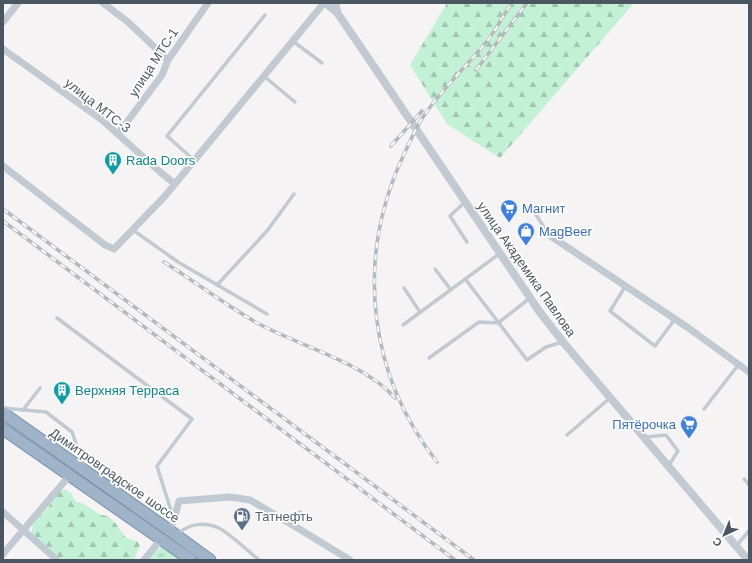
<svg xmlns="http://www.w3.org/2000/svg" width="752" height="563" font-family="Arial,sans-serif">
	<defs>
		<pattern id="grass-tufts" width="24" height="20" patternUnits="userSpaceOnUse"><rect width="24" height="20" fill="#c3f1d5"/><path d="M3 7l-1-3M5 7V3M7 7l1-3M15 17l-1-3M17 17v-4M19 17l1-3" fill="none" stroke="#a0c6b0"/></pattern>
		<pattern id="forest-firs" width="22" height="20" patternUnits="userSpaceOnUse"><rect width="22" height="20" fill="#c3f1d5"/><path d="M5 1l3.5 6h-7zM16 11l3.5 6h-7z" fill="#a0c6b0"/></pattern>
	</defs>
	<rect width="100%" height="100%" fill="#f5f3f3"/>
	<path fill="url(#grass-tufts)" d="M163 546 184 560H148L155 551Z"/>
	<g fill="url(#forest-firs)">
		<path d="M447 3H634L500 158 447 124 410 65Z"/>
		<path d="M65 489 71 493 76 502C88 502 95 516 108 516L116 524 126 538 137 541 140 545 134 560H59L49 548 31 535 33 523 48 508 56 493Z"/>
	</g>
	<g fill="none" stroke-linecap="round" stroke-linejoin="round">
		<g stroke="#7690ad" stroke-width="13">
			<g id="trunk">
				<path d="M3 413 169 530 210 560"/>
				<path d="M3 429 191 560"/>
			</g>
		</g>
		<g stroke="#c1cad2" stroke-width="3.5">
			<path d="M294 42 322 63"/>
			<path d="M265 77 295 102"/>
			<path d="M194 160 167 136 265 15"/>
			<path d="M465 202 450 216 467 242"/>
			<path d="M533 210 549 235"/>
			<path d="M133 230 178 262 267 314"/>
			<path d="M435 269 451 290"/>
			<path d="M466 280 527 360 546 347 562 342"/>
			<path d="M217 285 267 231 294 194"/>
			<path d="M625 287 610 311 655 346 675 319"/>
			<path d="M404 288 420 312"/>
			<path d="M57 318 192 419 157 466 173 517"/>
			<path d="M403 325 499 254"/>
			<path d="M429 358 479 322 498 323 530 298"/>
			<path d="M3 408 46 412 72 432 84 466"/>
			<path d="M704 409 739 364"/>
			<path d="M23 410 40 388"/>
			<path d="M567 435 610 398"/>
			<path d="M646 437 666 435 678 451 669 465"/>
			<path d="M744 479 749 485"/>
			<path d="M178 534C189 523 205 522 219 528 229 533 249 552 259 560"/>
			<path d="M736 546 749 531"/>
		</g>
		<g stroke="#c1cad2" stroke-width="7">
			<path d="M103 3 128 22 168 60"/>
			<path d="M325 3 338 14"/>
			<path d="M3 22 18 3"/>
			<path d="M3 49 102 120 159 171 175 184"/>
			<path d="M118 134 162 75 168 60 208 3"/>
			<path d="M3 166 105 245 114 249 165 196 324 3"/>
			<path d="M549 235 687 327 749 372"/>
			<path d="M3 512 57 560"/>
			<path d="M286 521 350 560"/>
			<path d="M169 530 174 520 179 501 230 497 250 500 286 521 300 514"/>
			<path d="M3 554 70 475"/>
			<path d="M144 560 162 538"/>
		</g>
		<path stroke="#c1cad2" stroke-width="8" d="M335 3 338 14 360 46 539 311 563 342 748 560"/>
		<use href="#trunk" stroke="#9fb4c9" stroke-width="11"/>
		<g stroke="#b5b8bd" stroke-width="3.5">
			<g id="rail">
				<path d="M476 70 527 3"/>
				<path d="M391 146 422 111"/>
				<path d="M3 209 474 560"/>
				<path d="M3 221 455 560"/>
				<path d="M164 262C194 281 228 307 259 324 300 346 365 363 395 398"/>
				<path d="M437 462C369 375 356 264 400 163 407 148 414 131 423 117 441 90 467 66 487 41 497 29 503 15 512 3"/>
			</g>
		</g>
		<use href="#rail" stroke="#fff" stroke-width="2" stroke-dasharray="6" stroke-linecap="butt"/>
	</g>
	<defs>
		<g id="building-pin" transform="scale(0.9)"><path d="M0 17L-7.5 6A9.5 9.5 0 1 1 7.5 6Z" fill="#0f9aa8" stroke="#fff"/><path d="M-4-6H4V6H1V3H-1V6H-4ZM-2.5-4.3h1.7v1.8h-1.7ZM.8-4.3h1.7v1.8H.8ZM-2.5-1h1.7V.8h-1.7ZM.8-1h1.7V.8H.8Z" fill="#fff"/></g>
		<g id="supermarket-pin" transform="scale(0.9)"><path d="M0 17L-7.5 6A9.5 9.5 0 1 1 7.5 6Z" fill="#3f7fe0" stroke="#fff"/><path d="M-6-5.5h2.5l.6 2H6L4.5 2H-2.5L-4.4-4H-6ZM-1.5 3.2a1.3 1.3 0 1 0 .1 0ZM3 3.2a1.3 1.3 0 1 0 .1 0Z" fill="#fff"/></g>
		<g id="shop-pin" transform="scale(0.9)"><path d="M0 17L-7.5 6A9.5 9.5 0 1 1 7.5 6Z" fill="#3f7fe0" stroke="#fff"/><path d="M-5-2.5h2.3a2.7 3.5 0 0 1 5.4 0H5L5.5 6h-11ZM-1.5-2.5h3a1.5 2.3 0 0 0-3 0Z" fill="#fff"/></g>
		<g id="fuel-pin" transform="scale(0.9)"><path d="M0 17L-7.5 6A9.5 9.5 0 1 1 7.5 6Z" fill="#5c6f8a" stroke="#fff"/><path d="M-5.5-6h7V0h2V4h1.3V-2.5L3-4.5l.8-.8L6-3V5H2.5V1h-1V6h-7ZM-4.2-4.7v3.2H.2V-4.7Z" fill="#fff"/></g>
	</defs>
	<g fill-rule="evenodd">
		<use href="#building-pin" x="113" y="160"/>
		<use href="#supermarket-pin" x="509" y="208"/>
		<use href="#shop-pin" x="526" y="231"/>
		<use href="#building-pin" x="62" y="390"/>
		<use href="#supermarket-pin" x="689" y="424"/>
		<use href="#fuel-pin" x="242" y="516"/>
	</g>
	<g text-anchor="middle" stroke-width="3.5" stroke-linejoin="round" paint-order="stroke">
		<g font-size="13" fill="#4a5661" stroke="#fff">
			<text transform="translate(153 62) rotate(-57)" y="5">улица МТС-1</text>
			<text transform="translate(98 105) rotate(38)" y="5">улица МТС-3</text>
			<text transform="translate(527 269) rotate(55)" y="5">улица Академика Павлова</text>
			<text transform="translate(115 475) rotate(35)" y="5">Димитровградское шоссе</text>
		</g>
		<g font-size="13" fill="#0d838f" stroke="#fff" text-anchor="start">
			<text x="126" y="165">Rada Doors</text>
			<text x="75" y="395">Верхняя Терраса</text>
		</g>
		<g font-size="13" fill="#366cbe" stroke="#fff" text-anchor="start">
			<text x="522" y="213">Магнит</text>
			<text x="539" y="236">MagBeer</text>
			<text x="676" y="429" text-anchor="end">Пятёрочка</text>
		</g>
		<g font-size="13" fill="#4e5e75" stroke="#fff" text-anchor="start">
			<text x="255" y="521">Татнефть</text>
		</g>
	</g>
	<rect width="752" height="563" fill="none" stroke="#4a5661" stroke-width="8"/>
	<g transform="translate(724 535) rotate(224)" stroke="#ffffff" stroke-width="3" paint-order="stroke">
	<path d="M0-3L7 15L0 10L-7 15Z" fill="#4a5661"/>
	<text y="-6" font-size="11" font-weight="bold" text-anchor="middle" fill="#4a5661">С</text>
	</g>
</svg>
